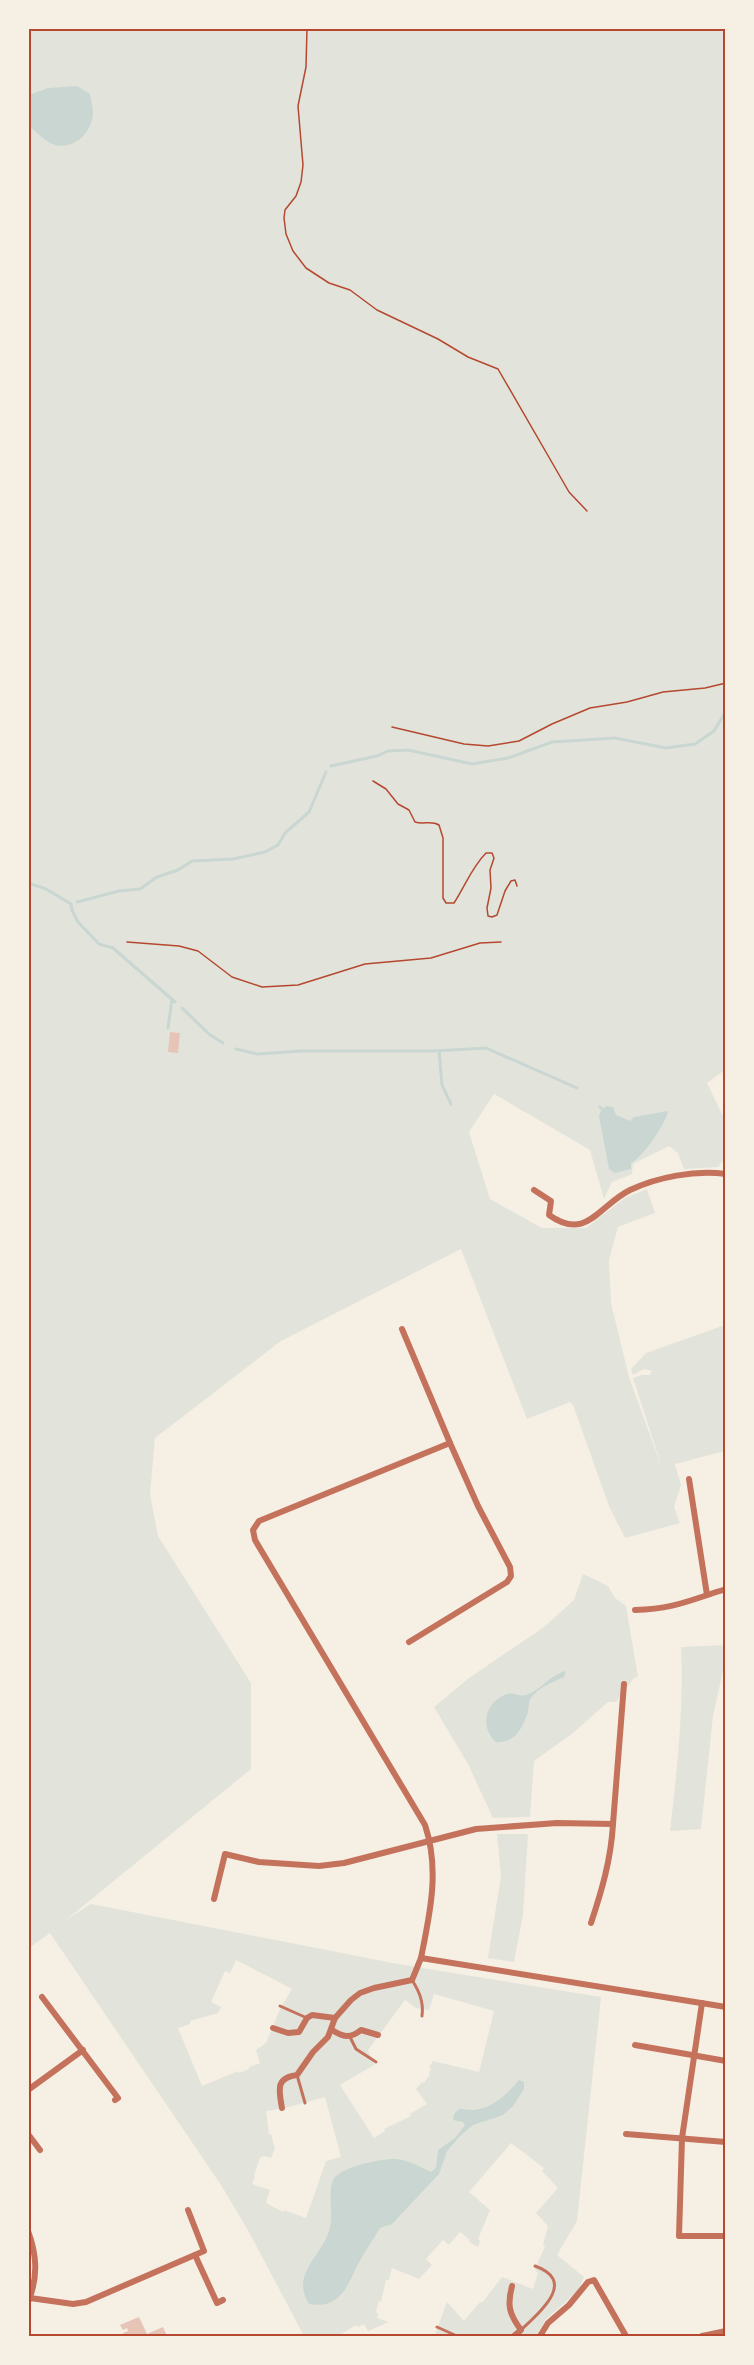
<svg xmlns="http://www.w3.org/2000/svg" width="754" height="2365" font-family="'Source Serif 4',serif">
	<rect width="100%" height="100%" fill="#f6efe4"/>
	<g fill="#e2e4dc" fill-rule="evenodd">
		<path d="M29 29H725L726 1069 707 1083 725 1120V1158L718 1167 684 1169 678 1153 669 1146 633 1164 632 1174 612 1182 604 1199 590 1150 494 1094 469 1132 490 1199 542 1228H586L625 1198 647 1189 655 1213 618 1227 609 1260 611 1303 629 1377 663 1471 633 1378 642 1375H650L652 1371 644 1369 633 1375 631 1369 646 1353 725 1325V1451L675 1464 681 1485 674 1507 680 1523 625 1538 609 1506 573 1405 570 1402 527 1419 461 1249 281 1341 155 1438 150 1494 158 1536 251 1683V1769L66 1920 91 1904 398 1964 601 1997 577 2221 557 2255 584 2277 578 2291 546 2319 536 2336H437L435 2334 447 2302 464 2321 480 2302 482 2303 502 2277 533 2289 538 2273 535 2269 545 2246 543 2244 548 2226 536 2213 558 2188 542 2171 544 2168 511 2143 469 2192 490 2210 478 2239 480 2240 478 2247 469 2242 470 2240 460 2232 449 2245 443 2240 426 2259 432 2265 419 2279 392 2268 389 2280H386L381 2302 379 2301 376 2312 378 2313 377 2318 389 2322 368 2331 364 2324 358 2327 356 2325 338 2336H304L249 2232 221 2185 50 1933 29 1948ZM236 1960 292 1989 280 2009 266 2043 256 2050 260 2063 249 2067V2069L239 2073 238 2071 202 2086 178 2028 190 2024V2021L218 2013 221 2007 211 2002 225 1971 230 1973ZM434 1994 494 2011 479 2072 433 2061 429 2067 431 2069 429 2073 430 2074 424 2083 422 2082 416 2089 427 2104 410 2114 411 2116 384 2129 385 2131 374 2138 340 2085 374 2065 368 2050 405 2000 416 2008 429 2010ZM325 2097 341 2157 326 2161 306 2218 284 2210 283 2212 266 2203 270 2190 252 2184 255 2176 254 2175 260 2158 264 2156 271 2158 275 2149 271 2134H269L266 2111 285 2108Z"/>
		<path d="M583 1574 608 1586 615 1598 626 1606 638 1677 634 1678 616 1702H608L573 1733 534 1761 530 1817 493 1818 468 1764 434 1707 469 1678 544 1627 574 1600Z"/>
		<path d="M725 1645V1661L713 1716 701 1829 670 1831C677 1770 684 1709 681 1647Z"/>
		<path d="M497 1834H528L523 1915 514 1962 488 1958 501 1876Z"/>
	</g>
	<g fill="#c9d6d2">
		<path d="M77 86 90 94C91 100 93 107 93 113 92 132 75 150 55 145 45 142 37 132 29 126V95L48 88Z"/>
		<path d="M607 1106 613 1107 616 1115 630 1121 634 1117 668 1111C666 1124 642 1158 631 1163V1169L615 1173 609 1169 599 1116 602 1109Z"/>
		<path d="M566 1671 564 1677C553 1682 537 1688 531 1698 528 1702 529 1708 528 1712 523 1728 514 1744 496 1742 479 1726 485 1702 507 1694 514 1692 520 1697 526 1695 540 1691 551 1674 566 1671Z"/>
		<path d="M519 2080 524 2082V2089L513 2106 503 2115 473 2125 460 2136 447 2151 439 2174 392 2224 380 2228C372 2241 363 2255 356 2268 346 2290 338 2309 309 2304 291 2275 319 2258 328 2234 335 2218 327 2193 333 2180 339 2167 382 2158 396 2159 409 2160 420 2167 431 2172L436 2168 438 2150 455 2138 465 2125 463 2122 453 2120 454 2114 459 2109C465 2109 473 2111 479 2109 495 2106 509 2092 519 2080Z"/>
	</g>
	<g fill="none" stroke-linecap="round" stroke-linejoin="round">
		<g stroke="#c9d6d2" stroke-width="3">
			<path d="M331 766 377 756 388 751 408 750 472 764 508 758 552 742 615 738 666 748 695 744 714 731 726 711"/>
			<path d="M28 883 46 889 71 904"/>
			<path d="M77 902 119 891 140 889 157 877 178 870 192 861 233 859 265 852 278 845 285 833 309 812 326 772"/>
			<path d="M71 904 72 910 78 922 99 944 113 948 175 1002"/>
			<path d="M182 1008 209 1034 223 1043"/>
			<path d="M168 1028 172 999"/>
			<path d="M236 1049 257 1054 301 1051H434L486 1048 577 1088"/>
			<path d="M439 1051 442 1085 451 1104"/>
			<path d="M600 1107 602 1109"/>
		</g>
	</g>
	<g fill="#e6c5b7">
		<path d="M170 1032 180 1033 178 1053 168 1052Z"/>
		<path d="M139 2317 147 2334 163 2327 167 2336H124L123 2333 128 2331 127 2328 123 2330 120 2325Z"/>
	</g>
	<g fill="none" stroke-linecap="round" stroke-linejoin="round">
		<g stroke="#b5482f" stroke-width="1.5">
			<path d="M307 28 306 67 298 106 303 165 301 182 296 196 285 210 284 218 286 234 293 251 306 268 329 283 350 290 377 310 438 339 468 357 498 369 569 492 587 511"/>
			<path d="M392 727 464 744 488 746 519 741 552 724 590 708 627 702 663 692 705 688 726 683"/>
			<path d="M373 781 386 789 398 804 409 810 415 822C424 825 431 820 439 825L443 838V898L446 903H454C465 886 472 867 486 853H492L494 858 490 870 491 888 487 908 488 916 492 917 497 915 505 891 511 881 515 880 517 886"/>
			<path d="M127 942 179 946 198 951 232 977 262 987 298 985 365 964 431 958 480 943 501 942"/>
		</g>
		<g stroke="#c5725c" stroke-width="3">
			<path d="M412 1980C419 1991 424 2002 422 2016"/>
			<path d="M280 2006 307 2018"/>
			<path d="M350 2037 356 2049 376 2062"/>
			<path d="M297 2075 305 2103"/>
			<path d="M437 2327 457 2336"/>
			<path d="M521 2330C541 2311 577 2281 535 2266"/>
		</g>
		<g stroke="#c5725c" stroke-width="6">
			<path d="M534 1190 551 1201 549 1215C587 1242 599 1205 630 1190 658 1177 694 1170 726 1174"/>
			<path d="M402 1329 450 1443"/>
			<path d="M689 1479 707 1595"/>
			<path d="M635 1610C674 1609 690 1600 726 1589"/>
			<path d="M409 1642 507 1582 511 1576 510 1567 478 1506 450 1443 259 1521 253 1530 255 1540 425 1825C440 1870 430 1913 421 1958L726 2007"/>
			<path d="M214 1899 225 1854 259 1862 319 1866 344 1863 476 1829 557 1823 613 1824 624 1684"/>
			<path d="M591 1923C602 1890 611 1859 613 1824"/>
			<path d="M42 1997 118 2098 115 2100"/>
			<path d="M702 2003 682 2138 679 2236H724"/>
			<path d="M273 2028 288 2033 299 2032 307 2018 312 2015 335 2018"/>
			<path d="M332 2030C343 2037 350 2039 361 2030L378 2035"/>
			<path d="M635 2045 726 2061"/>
			<path d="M28 2090 83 2050"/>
			<path d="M282 2108C279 2090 275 2078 297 2075L313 2052 328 2037 335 2018 351 2000 360 1993 374 1988 412 1980 421 1958"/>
			<path d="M28 2134 40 2150"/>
			<path d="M626 2134 726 2142"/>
			<path d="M28 2231C37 2255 38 2276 29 2300"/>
			<path d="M195 2255 217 2303 223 2300"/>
			<path d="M512 2286C507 2305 509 2314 521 2330L514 2336"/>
			<path d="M30 2298 73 2304 86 2302 204 2251 188 2210"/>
			<path d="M540 2336 548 2323 569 2305 588 2282 594 2280 626 2336"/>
			<path d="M702 2336 726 2331"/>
		</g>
	</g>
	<rect width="754" height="2365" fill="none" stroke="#f6efe4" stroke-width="60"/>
	<rect x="30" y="30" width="694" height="2305" fill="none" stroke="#b5482f" stroke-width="2"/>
</svg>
